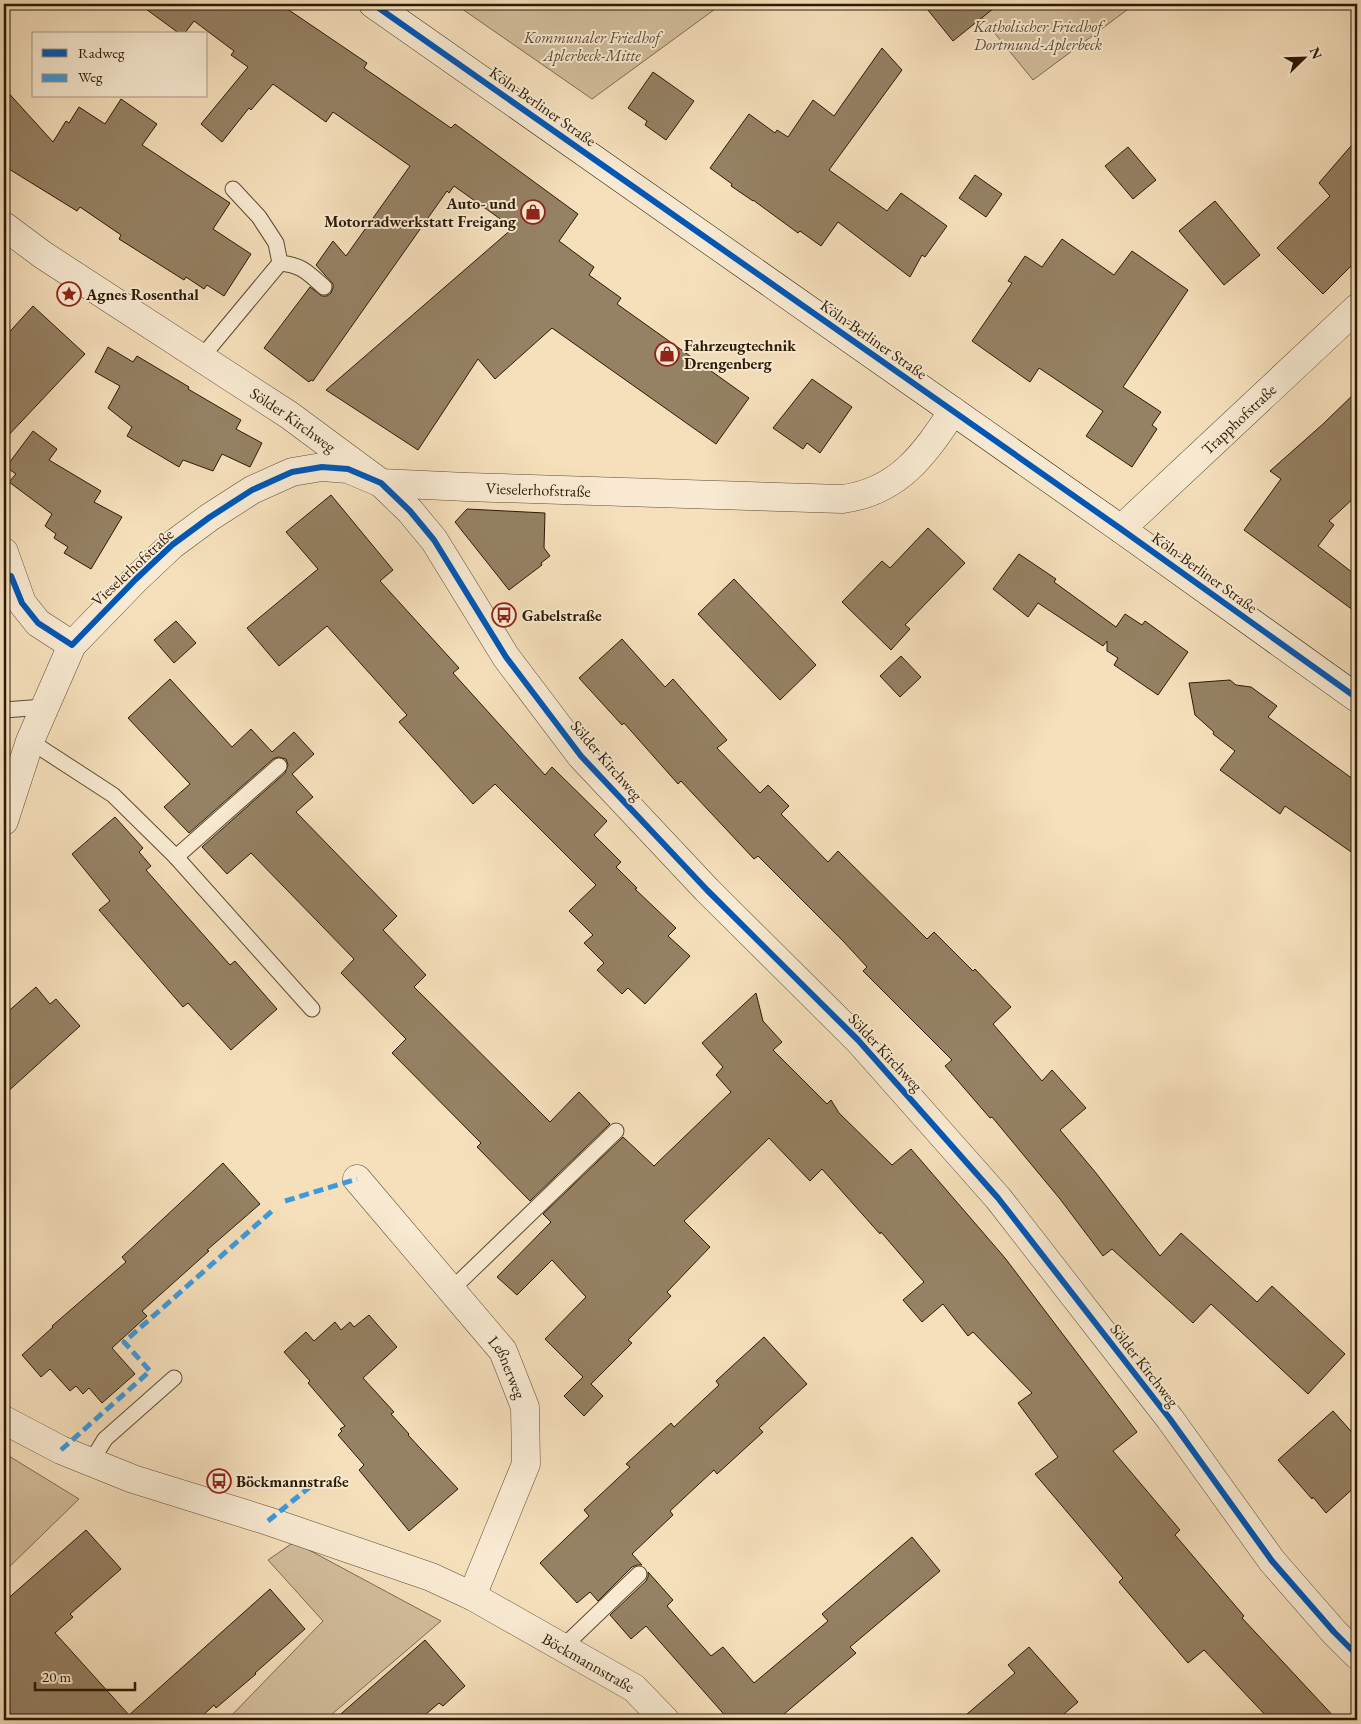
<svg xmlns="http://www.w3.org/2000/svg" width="1361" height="1724" font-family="'EB Garamond',serif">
	<rect width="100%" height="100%" fill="#f6e0bc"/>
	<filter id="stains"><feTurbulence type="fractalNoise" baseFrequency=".004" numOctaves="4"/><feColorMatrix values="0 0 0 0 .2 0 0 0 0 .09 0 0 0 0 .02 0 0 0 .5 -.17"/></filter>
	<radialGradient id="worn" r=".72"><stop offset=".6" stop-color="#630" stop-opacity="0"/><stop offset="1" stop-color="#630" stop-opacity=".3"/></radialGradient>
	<g fill="#d3be9d" stroke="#7f6c50">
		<path d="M455 4H722L592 99Z"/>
		<path d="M971 4H1135L1033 80Z"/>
		<path d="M4 1453 79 1499 4 1572Z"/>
		<path d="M294 1542 441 1621 325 1720H227L323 1621 268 1560Z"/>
	</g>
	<g fill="#958164" stroke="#2b1a04">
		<path d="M139 4H280L367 63 364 68 451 128 455 124 578 214 559 241 594 267 589 275 621 298 617 304 749 398 716 444 552 328 495 379 478 359 418 450 326 390 513 228 454 186 449 193 447 191 313 381 311 380 309 382 264 348 310 287 322 296H327L331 293 333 288V284L316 265 333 241 346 256 410 166 333 112 326 122 273 84 251 110 249 108 222 142 201 124 248 67 231 55 234 51 194 21 184 34H180Z"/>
		<path d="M923 4H999L953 41Z"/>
		<path d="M882 48 902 70 829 170 887 211 901 193 947 226 925 257 922 255 910 277 838 222 821 246 800 231 798 233 753 200V201L731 186 732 184 710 168 749 114 775 133 777 130 788 137 813 100 834 116Z"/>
		<path d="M653 72 694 101 666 140 645 125 647 121 628 108Z"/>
		<path d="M4 88 53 142 66 121 69 123 79 107 105 124 121 99 157 124 142 145 230 203 213 229 251 254 224 296 207 285 204 289 186 277 184 280 119 239 121 235 80 207 77 211 4 166Z"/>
		<path d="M1357 139V260L1323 294 1277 248 1330 196 1319 183Z"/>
		<path d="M1128 147 1156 180 1133 199 1105 166Z"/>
		<path d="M975 175 1002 194 986 217 959 198Z"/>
		<path d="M1215 201 1260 255 1224 285 1179 231Z"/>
		<path d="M1062 239 1114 275 1132 251 1188 290 1123 387 1161 412 1152 425 1157 429 1132 467 1086 436 1103 411 1039 368 1030 382 972 341 1012 283 1008 281 1025 256 1042 267Z"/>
		<path d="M33 306 85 354 4 440V338Z"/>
		<path d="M108 347 133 362 137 356 189 387 188 389 241 420 236 429 262 443 250 467 222 454 213 471 183 460 179 467 127 436 132 427 108 408 120 386 95 372Z"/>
		<path d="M812 379 852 407 820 453 807 443 803 449 773 428Z"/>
		<path d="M1357 391V495L1329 521 1334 525 1318 546 1357 576V613L1244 530 1281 479 1270 471 1323 424Z"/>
		<path d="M33 431 57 449 49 460 101 491 94 502 122 517 91 569 64 553 68 547 54 538 56 534 45 526 52 514 9 482 16 474 6 467Z"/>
		<path d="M331 495 393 570 380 581 459 668 453 673 545 775 552 767 607 821 594 835 621 862 616 867 637 888 635 889 676 928 668 936 690 956 645 1004 628 988 622 994 597 970 604 963 584 943 593 935 569 911 596 885 495 784 473 804 399 722 407 715 327 626 279 666 247 628 318 569 286 532Z"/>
		<path d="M467 509 545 513 544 548 550 556 541 563 542 565 509 590 455 522Z"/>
		<path d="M928 528 965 563 905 625 910 629 891 650 842 602 882 561 890 568Z"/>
		<path d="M1019 554 1056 579 1054 582 1116 627 1125 614 1142 625 1145 621 1188 652 1158 695 1114 665 1118 658 1107 651V641L1103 646 1038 603 1028 617 993 589Z"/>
		<path d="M734 579 816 665 780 700 698 614Z"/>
		<path d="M176 621 196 643 174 663 154 640Z"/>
		<path d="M622 639 665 687 673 679 727 740 717 748 760 793 768 785 789 806 781 814 828 862 838 851 927 939 934 932 973 971 975 969 1011 1007 993 1024 1042 1081 1052 1070 1086 1108 1060 1130 1096 1173 1160 1256 1181 1233 1257 1302 1272 1286 1345 1354 1308 1394 1211 1304 1193 1323 1112 1249 1103 1256 1060 1199 992 1117 990 1118 945 1066 952 1060 863 971 867 967 843 941 758 856 754 859 681 781 678 784 624 723 622 725 579 678Z"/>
		<path d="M901 656 921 677 900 697 880 676Z"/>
		<path d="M170 679 232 747 251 729 272 752 294 732 314 754 292 774 313 797 296 812 397 916 383 930 426 975 414 987 550 1122 579 1092 610 1124 530 1201 477 1147 481 1143 392 1053 406 1039 341 973 354 959 251 853 227 874 202 847 285 773 288 765 286 759 278 757 273 759 189 833 164 807 190 784 128 718Z"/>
		<path d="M1230 680 1236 685 1251 687 1277 706 1268 717 1357 782V856L1285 806 1280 814 1220 770 1235 751 1213 734 1214 732 1195 715 1189 683Z"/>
		<path d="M115 817 143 848 139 852 151 866 146 870 230 965 235 961 277 1009 231 1050 188 1003 183 1007 99 910 110 901 72 854Z"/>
		<path d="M36 987 50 1004 56 999 80 1026 4 1095V1015Z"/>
		<path d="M756 993 763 1021 782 1042 773 1050 827 1104 831 1100 839 1113 892 1165 911 1149 1005 1258 1137 1432 1113 1451 1180 1530 1175 1535 1244 1616 1242 1618 1337 1720H1270L1204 1650 1188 1663 1119 1582 1123 1578 1035 1474 1058 1457 1018 1403 1032 1393 973 1332 968 1336 943 1304 922 1322 903 1300 924 1282 881 1232 880 1234 822 1169 810 1181 769 1138 684 1221 710 1247 667 1292 671 1296 628 1340 632 1343 591 1384 603 1396 584 1416 564 1396 583 1377 545 1339 586 1297 552 1260 517 1295 497 1277 551 1222 543 1214 623 1137 654 1166 731 1092 716 1075 723 1067 702 1043Z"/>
		<path d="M223 1163 260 1204 207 1250 209 1251 142 1311 147 1316 112 1348 135 1374 102 1403 89 1388 83 1394 76 1386 70 1391 50 1369 41 1377 22 1355 53 1327 52 1326 126 1262 122 1257Z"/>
		<path d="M369 1315 397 1347 363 1378 394 1412 391 1414 409 1434 408 1435 458 1489 409 1531 359 1470 364 1465 338 1435 342 1431 340 1429 345 1426 308 1383 310 1381 284 1352 306 1332 314 1341 335 1322 341 1330 350 1322 354 1327Z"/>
		<path d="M764 1337 807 1384 759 1428 763 1432 717 1474 714 1470 670 1511 673 1515 632 1554 642 1565H637L632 1567 598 1601 590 1592 577 1603 540 1563 589 1516 584 1510 630 1467 626 1464 671 1423 674 1427 719 1385 716 1381Z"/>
		<path d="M1333 1411 1357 1438V1485L1326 1513 1313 1497 1312 1499 1278 1460Z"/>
		<path d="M86 1530 121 1569 70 1614 73 1617 55 1633 129 1715 270 1589 305 1629 255 1673 256 1674 216 1708 214 1705 198 1720H14L4 1708V1602Z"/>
		<path d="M912 1537 940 1571 850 1647 856 1653 777 1720H729L646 1626 631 1639 610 1615 646 1581 648 1577V1572L673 1600 667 1606 711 1656 723 1647 754 1683 828 1621 822 1614Z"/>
		<path d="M425 1640 465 1686 443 1706 439 1703 419 1720H334Z"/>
		<path d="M1029 1647 1078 1702 1057 1720H960L1015 1673 1008 1665Z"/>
	</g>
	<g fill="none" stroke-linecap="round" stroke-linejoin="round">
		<g stroke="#5e4c32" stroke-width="17">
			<g id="lane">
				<path d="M280 263C302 265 308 273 324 287"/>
				<path d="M201 358 280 263 276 243 259 217 233 189"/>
				<path d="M4 710 44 707"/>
				<path d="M30 741 113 795 176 857 312 1009"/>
				<path d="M176 857 279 766"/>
				<path d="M451 1290 616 1131"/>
				<path d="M91 1462 105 1439 174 1378"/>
				<path d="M563 1647 639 1574"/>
			</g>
		</g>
		<g stroke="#5e4c32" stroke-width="29">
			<g id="street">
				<path id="s1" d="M4 226 43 255 289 415 381 483 410 511 434 540 506 657 581 756 707 890 858 1040 998 1198 1170 1419 1272 1561 1334 1632 1357 1655"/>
				<path id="s2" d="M1121 529 1357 308"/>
				<path d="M4 552 22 603 38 623 72 645"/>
				<path id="s3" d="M4 821 30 741 72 645 136 579 172 545 210 517 252 490 292 472 322 467 348 469 381 483 467 487 842 499C898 492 924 455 953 411"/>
				<path id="s4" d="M357 1179 503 1351 525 1407 526 1464 472 1596"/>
				<path id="s5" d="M4 1420 61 1450 133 1479 268 1521 431 1577 472 1596 634 1688 665 1720"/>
			</g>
		</g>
		<g stroke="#2b1a04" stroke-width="29">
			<path id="secondary" d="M373 4 1121 529 1357 698"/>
		</g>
		<use href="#lane" stroke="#f9ebd3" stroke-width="15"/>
		<use href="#street" stroke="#f9ebd3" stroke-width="28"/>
		<use href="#secondary" stroke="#f9ebd3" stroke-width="28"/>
		<g stroke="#3d9bdd" stroke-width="5" stroke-dasharray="10 5" stroke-linecap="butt">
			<path d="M285 1201 357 1179"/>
			<path d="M61 1450 150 1371 124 1342 272 1211"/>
			<path d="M268 1521 311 1486 307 1482"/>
		</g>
		<g stroke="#f9ebd3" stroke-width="9">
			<g id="cycleway">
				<path d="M373 4 1121 529 1357 698"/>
				<path d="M4 577 11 576 22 603 38 623 72 645 136 579 172 545 210 517 252 490 292 472 322 467 348 469 381 483 410 511 434 540 506 657 581 756 707 890 858 1040 998 1198 1170 1419 1272 1561 1334 1632 1357 1655"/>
			</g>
		</g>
		<use href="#cycleway" stroke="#0057b8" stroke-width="6"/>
	</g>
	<defs>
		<g id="shop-ring" transform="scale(1.25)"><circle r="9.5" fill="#f9ebd3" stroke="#8f2418" stroke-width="1.5"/><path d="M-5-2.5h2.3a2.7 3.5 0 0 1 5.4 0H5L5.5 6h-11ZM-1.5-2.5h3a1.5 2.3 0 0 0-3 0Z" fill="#8f2418"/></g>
		<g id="sight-ring" transform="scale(1.25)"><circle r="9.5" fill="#f9ebd3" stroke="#8f2418" stroke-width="1.5"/><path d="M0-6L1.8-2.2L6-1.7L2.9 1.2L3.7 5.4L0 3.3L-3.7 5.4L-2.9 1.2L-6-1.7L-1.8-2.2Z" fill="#8f2418"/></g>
		<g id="bus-ring" transform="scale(1.25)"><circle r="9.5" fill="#f9ebd3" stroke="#8f2418" stroke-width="1.5"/><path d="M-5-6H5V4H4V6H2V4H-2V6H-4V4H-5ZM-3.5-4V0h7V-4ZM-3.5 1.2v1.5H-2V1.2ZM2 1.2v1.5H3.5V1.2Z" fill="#8f2418"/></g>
	</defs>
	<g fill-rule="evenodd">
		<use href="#shop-ring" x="533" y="212"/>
		<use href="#sight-ring" x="69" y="294"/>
		<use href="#shop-ring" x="667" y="354"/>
		<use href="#bus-ring" x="504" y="615"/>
		<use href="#bus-ring" x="219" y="1481"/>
	</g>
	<g text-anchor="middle" stroke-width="4" stroke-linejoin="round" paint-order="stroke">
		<g font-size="16" font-style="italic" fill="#5d4b32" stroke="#f9ebd3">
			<text x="1038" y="32">Katholischer Friedhof<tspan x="1038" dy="18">Dortmund-Aplerbeck</tspan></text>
			<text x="592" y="43">Kommunaler Friedhof<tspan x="592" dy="18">Aplerbeck-Mitte</tspan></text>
		</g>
		<g font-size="16" fill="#2b1a04" stroke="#f9ebd3">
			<text transform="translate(543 106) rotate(35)" y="6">Köln-Berliner Straße</text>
			<text transform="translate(874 339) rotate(35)" y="6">Köln-Berliner Straße</text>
			<text dy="6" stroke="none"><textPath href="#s2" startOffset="161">Trapphofstraße</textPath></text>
			<text dy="6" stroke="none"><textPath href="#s1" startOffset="348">Sölder Kirchweg</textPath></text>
			<text dy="6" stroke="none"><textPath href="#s3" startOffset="721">Vieselerhofstraße</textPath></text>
			<text transform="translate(132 567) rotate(-43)" y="6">Vieselerhofstraße</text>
			<text transform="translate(1205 572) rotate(36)" y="6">Köln-Berliner Straße</text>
			<text transform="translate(607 760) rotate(49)" y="6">Sölder Kirchweg</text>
			<text transform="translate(886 1052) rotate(47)" y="6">Sölder Kirchweg</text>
			<text transform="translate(1145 1365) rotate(52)" y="6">Sölder Kirchweg</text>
			<text dy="6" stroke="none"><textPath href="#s4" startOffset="242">Leßnerweg</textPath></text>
			<text dy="6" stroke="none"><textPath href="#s5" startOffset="635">Böckmannstraße</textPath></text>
		</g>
		<g font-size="16" font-weight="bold" fill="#2b1a04" stroke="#f9ebd3" text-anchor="start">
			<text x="516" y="209" text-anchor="end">Auto- und<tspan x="516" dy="18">Motorradwerkstatt Freigang</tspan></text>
			<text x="86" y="300">Agnes Rosenthal</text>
			<text x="684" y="351">Fahrzeugtechnik<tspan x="684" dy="18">Drengenberg</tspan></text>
			<text x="522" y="621">Gabelstraße</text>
			<text x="236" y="1487">Böckmannstraße</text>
		</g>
	</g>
	<rect width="1361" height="1724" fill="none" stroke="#f6e0bc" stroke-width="20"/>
	<rect x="5" y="5" width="1351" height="1714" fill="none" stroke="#2b1a04" stroke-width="2.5"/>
	<rect x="10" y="10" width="1341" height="1704" fill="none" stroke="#2b1a04"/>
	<rect x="32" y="32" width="175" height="65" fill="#f9ebd3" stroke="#a79780"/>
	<rect x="42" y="49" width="25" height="8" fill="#0057b8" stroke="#a79780"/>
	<text x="78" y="58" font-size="15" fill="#2b1a04">Radweg</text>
	<rect x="42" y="74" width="25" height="8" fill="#3d9bdd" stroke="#a79780"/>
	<text x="78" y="82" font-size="15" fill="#2b1a04">Weg</text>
	<g transform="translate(1304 58) rotate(67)" stroke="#f9ebd3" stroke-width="4" paint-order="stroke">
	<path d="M0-4L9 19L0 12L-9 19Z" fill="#2b1a04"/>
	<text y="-8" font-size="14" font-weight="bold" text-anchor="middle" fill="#2b1a04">N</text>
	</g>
	<path d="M35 1682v8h100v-8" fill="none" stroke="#2b1a04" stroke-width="2.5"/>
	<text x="42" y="1682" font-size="15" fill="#2b1a04" stroke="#f9ebd3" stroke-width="4" paint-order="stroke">20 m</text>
	<rect width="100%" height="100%" filter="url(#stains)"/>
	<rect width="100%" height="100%" fill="url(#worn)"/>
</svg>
